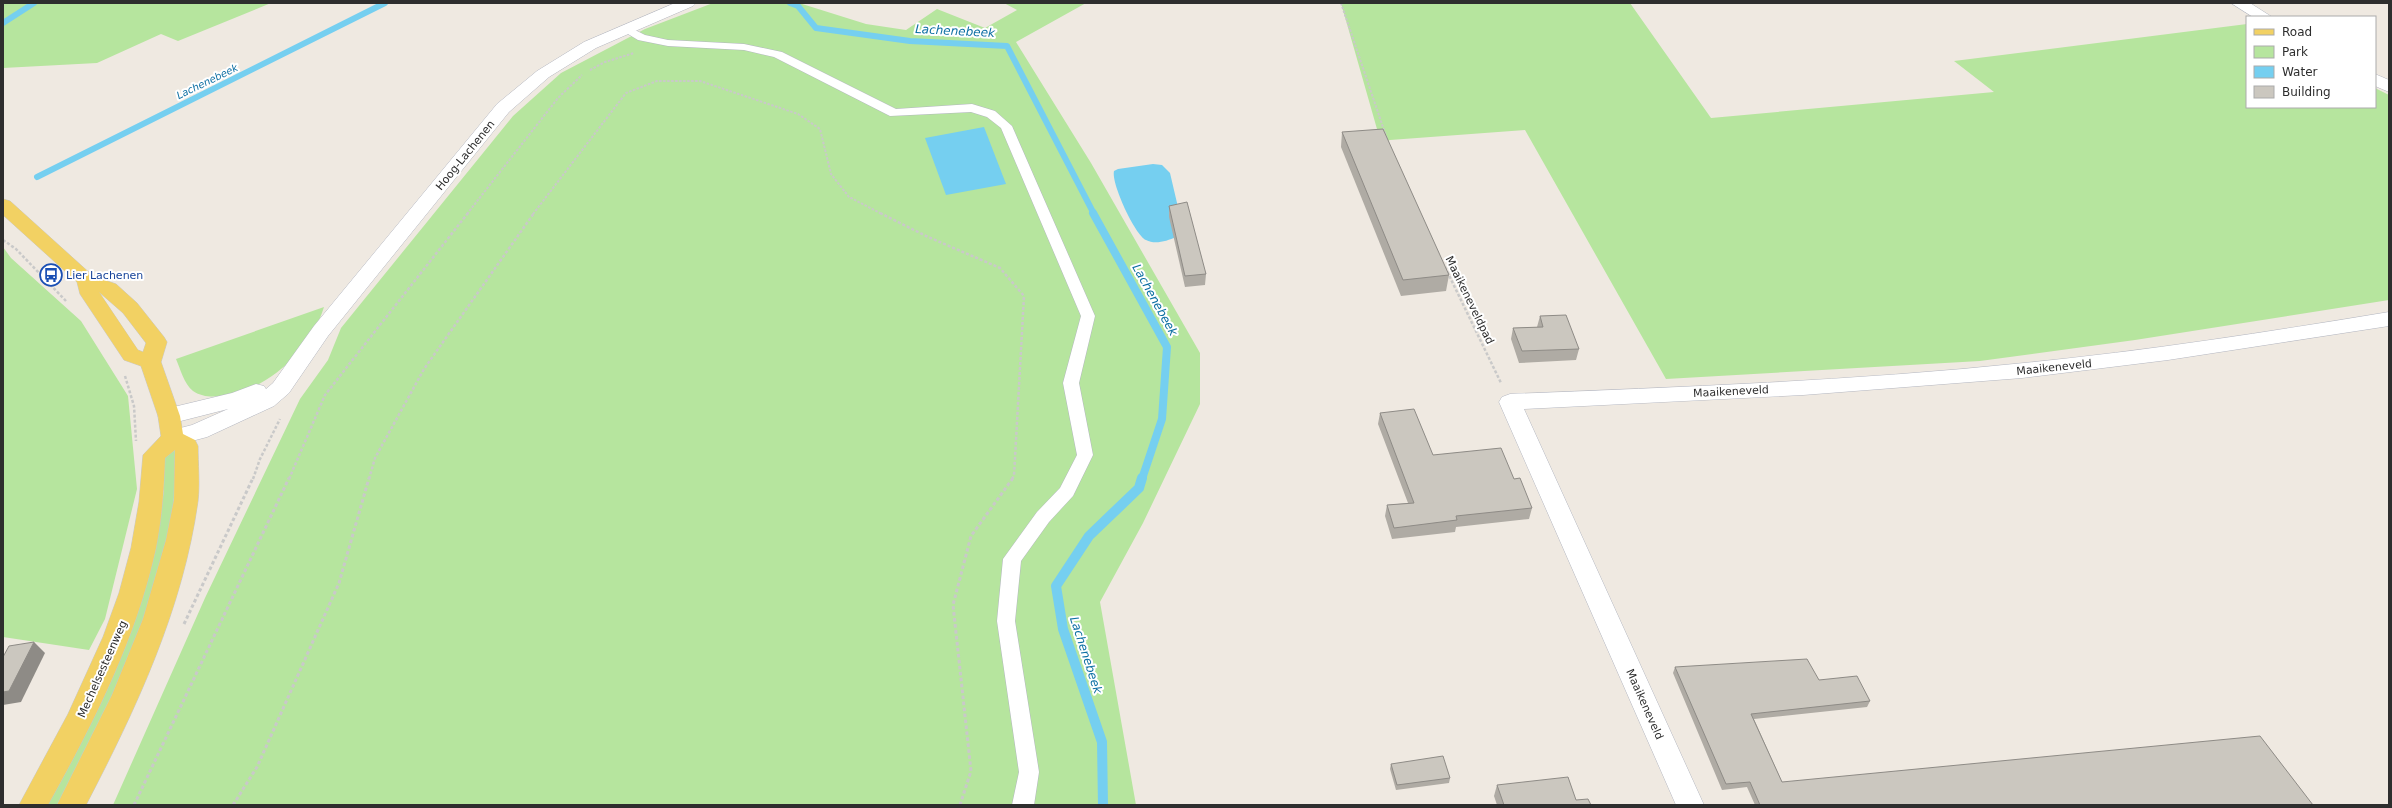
<svg xmlns="http://www.w3.org/2000/svg" width="2392" height="808" font-family="'DejaVu Sans',sans-serif">
	<rect width="100%" height="100%" fill="#efe9e1"/>
	<g fill="#b6e59e">
		<path d="M3 3H271L178 41 161 34 97 63 3 68Z"/>
		<path d="M713 3H799L866 24 906 30 937 9 985 28 1017 10 1004 3H1086L1016 42 1091 163 1200 353V404L1143 523 1100 602 1136 805H113L205 598 300 399 328 360 341 328 513 116 561 73 645 29Z"/>
		<path d="M1341 3H1630L1711 118 1994 92 1954 61 2247 24V107H2375V88L2389 95V300L2135 340 1980 361 1666 379 1525 130 1390 140 1381 143Z"/>
		<path d="M3 247 11 258 81 321 128 396 137 489 105 619 89 650 3 637Z"/>
		<path d="M324 307C311 350 267 391 222 396 211 397 202 397 193 391 184 384 180 368 176 359Z"/>
		<path d="M177 447 173 514 152 604 122 675 61 805H47L160 518 164 489V452Z"/>
	</g>
	<g fill="#75cff0">
		<path d="M984 127 1006 184 946 195 925 138Z"/>
		<path d="M1153 164 1162 165 1170 173 1181 220 1176 237C1167 241 1155 245 1146 240 1135 235 1111 183 1114 171L1118 169Z"/>
	</g>
	<g fill="none" stroke-linecap="round" stroke-linejoin="round">
		<g stroke="#75cff0" stroke-width="6">
			<path d="M790 3 798 6 816 28 910 41 1007 46 1094 214"/>
			<path d="M3 23 34 3"/>
			<path d="M37 177 385 3"/>
		</g>
		<path stroke="#75cff0" stroke-width="8" d="M1093 213 1167 347 1162 419 1142 479"/>
		<path stroke="#75cff0" stroke-width="10" d="M1103 805 1102 742 1063 629 1056 586 1089 536 1139 488 1142 478"/>
		<g stroke="#b4b7c1" stroke-width="1">
			<path id="lane" d="M627 26 645 35 668 40 744 44 782 52 896 109 972 104 995 111 1012 126 1095 316 1079 383 1093 455 1073 496 1049 522 1021 561 1015 621 1039 772 1034 805H1012L1019 772 997 621 1003 559 1037 512 1060 488 1077 455 1063 383 1081 316 1001 128 987 117 971 112 890 116 774 57 744 50 668 46 638 40 623 31 621 29Z"/>
		</g>
		<g stroke="#b4b7c1" stroke-width="1">
			<g id="street">
				<path d="M675 3H696L693 6 596 48 549 77 509 112 328 336 289 393 274 406 207 437 173 446 165 444 162 438 165 432 192 425 228 409 169 424 161 422 158 416 161 410 232 393 256 384 264 386 266 389 273 383 314 326 497 104 537 71 584 42Z"/>
				<path d="M2231 3H2250L2272 17H2253Z"/>
				<path d="M2375 74 2389 80V92L2375 86Z"/>
				<path d="M2389 312V326L2168 360 2022 378 1803 395 1524 409 1704 805H1676L1499 402 1502 397 1510 394C1681 387 1853 381 2024 363 2146 351 2268 332 2389 312Z"/>
			</g>
		</g>
		<g stroke="#c9c9c9" stroke-width="1">
			<path id="primary" d="M3 199 10 201 93 276 116 284 137 303 164 337 167 342 161 362 180 416 183 434 195 440 198 446C198 464 200 483 198 501 183 609 136 709 86 805H57L112 695 143 619 166 540 174 500 175 450 165 458C164 488 162 518 156 548 136 640 93 724 48 805H19L68 714 103 637 119 593 131 548 139 502 143 455 161 436 158 416 141 366 124 360 80 294 77 282 3 215ZM99 292 123 313 146 343 143 352 138 350Z"/>
		</g>
		<g stroke="#c9c9c9" stroke-width="2" stroke-dasharray="2.5 1.5" stroke-linecap="butt">
			<path d="M1341 3 1387 139"/>
			<path d="M590 70 605 62 634 53"/>
			<path d="M467 214 558 98 582 75"/>
			<path d="M533 214 626 93 657 81H700L798 114 820 129 831 174 849 197 882 214"/>
		</g>
		<g stroke="#c9c9c9" stroke-width="2.5" stroke-dasharray="3 2" stroke-linecap="butt">
			<path d="M880 213 926 236 1000 268 1024 296 1014 476 1012 479"/>
			<path d="M3 240 16 249 66 301"/>
			<path d="M1445 267 1501 383"/>
			<path d="M125 376 134 406 136 441"/>
			<path d="M253 479 260 459 280 419"/>
			<path d="M289 479 325 395 468 213"/>
			<path d="M369 479 375 458 424 369 534 213"/>
		</g>
		<g stroke="#c9c9c9" stroke-width="3" stroke-dasharray="3.5 2.5" stroke-linecap="butt">
			<path d="M184 624 253 478"/>
			<path d="M134 805 289 478"/>
			<path d="M233 805 257 767 339 583 369 478"/>
			<path d="M960 805 971 771 953 605 971 536 1013 478"/>
		</g>
		<use href="#lane" fill="#fff" fill-rule="evenodd"/>
		<use href="#street" fill="#fff" fill-rule="evenodd"/>
		<use href="#primary" fill="#f2d163" fill-rule="evenodd"/>
	</g>
	<g fill="#afaba4">
		<path d="M1342 132 1449 275 1446 291 1401 296 1341 147Z"/>
		<path d="M1169 206 1206 274 1205 285 1185 287 1169 217Z"/>
		<path d="M1540 316 1579 349 1576 360 1519 363 1511 339 1513 328 1537 327Z"/>
		<path d="M1380 413 1433 455 1514 479 1532 508 1529 519 1456 527 1455 532 1392 539 1385 516 1387 505 1408 503 1378 424Z"/>
		<path d="M1675 667 1819 680 1870 701 1867 707 1754 719 1782 782 2313 805H1755L1747 787 1722 790 1673 673Z"/>
		<path d="M1391 764 1450 778 1449 783 1396 790 1390 769Z"/>
		<path d="M1497 785 1591 805H1497L1494 796Z"/>
	</g>
	<path fill="#8e8b86" d="M34 642 45 653 21 702 3 705V692Z"/>
	<g fill="#cbc7bf" stroke="#8e8b86">
		<path d="M1383 129 1449 275 1403 280 1342 132Z"/>
		<path d="M1187 202 1206 274 1185 276 1169 206Z"/>
		<path d="M1566 315 1579 349 1522 351 1513 328 1543 327 1540 316Z"/>
		<path d="M1414 409 1433 455 1501 448 1514 479 1520 478 1532 508 1456 516 1457 520 1394 528 1387 505 1414 503 1380 413Z"/>
		<path d="M34 642 9 691 3 692V657L9 646Z"/>
		<path d="M1807 659 1819 680 1857 676 1870 701 1751 714 1782 782 2260 736 2313 805H1760L1750 782 1726 784 1675 667Z"/>
		<path d="M1443 756 1450 778 1397 785 1391 764Z"/>
		<path d="M1568 777 1576 800 1588 799 1591 805H1504L1497 785Z"/>
	</g>
	<defs>
		<g id="bus-ring" transform="scale(1.15)"><circle r="9.5" fill="#fff" stroke="#1a4fb4" stroke-width="1.5"/><path d="M-5-6H5V4H4V6H2V4H-2V6H-4V4H-5ZM-3.5-4V0h7V-4ZM-3.5 1.2v1.5H-2V1.2ZM2 1.2v1.5H3.5V1.2Z" fill="#1a4fb4"/></g>
	</defs>
	<g fill-rule="evenodd">
		<use href="#bus-ring" x="51" y="275"/>
	</g>
	<g text-anchor="middle" stroke-width="4" stroke-linejoin="round" paint-order="stroke">
		<g font-size="10" font-style="italic" fill="#0d6fa3" stroke="#fff">
			<text transform="translate(207 81) rotate(-26)" y="4">Lachenebeek</text>
		</g>
		<g font-size="11" fill="#2e2e2e" stroke="#fff">
			<text transform="translate(465 155) rotate(-51)" y="4">Hoog-Lachenen</text>
			<text transform="translate(1470 300) rotate(64)" y="4">Maaikeneveldpad</text>
			<text transform="translate(2054 367) rotate(-6)" y="4">Maaikeneveld</text>
			<text transform="translate(1731 391) rotate(-3)" y="4">Maaikeneveld</text>
			<text transform="translate(102 669) rotate(-66)" y="4">Mechelsesteenweg</text>
			<text transform="translate(1645 704) rotate(66)" y="4">Maaikeneveld</text>
		</g>
		<g font-size="11" fill="#164399" stroke="#fff" text-anchor="start">
			<text x="66" y="279">Lier Lachenen</text>
		</g>
		<g font-size="12" font-style="italic" fill="#0d6fa3" stroke="#fff">
			<text transform="translate(955 31) rotate(3)" y="4">Lachenebeek</text>
			<text transform="translate(1155 300) rotate(61)" y="4">Lachenebeek</text>
			<text transform="translate(1086 655) rotate(72)" y="4">Lachenebeek</text>
		</g>
	</g>
	<rect width="2392" height="808" fill="none" stroke="#2e2e2e" stroke-width="8"/>
	<rect x="2246" y="16" width="130" height="92" fill="#ffffff" stroke="#ababab"/>
	<rect x="2254" y="29" width="20" height="6" fill="#f2d163" stroke="#ababab"/>
	<text x="2282" y="36" font-size="12" fill="#2e2e2e">Road</text>
	<rect x="2254" y="46" width="20" height="12" fill="#b6e59e" stroke="#ababab"/>
	<text x="2282" y="56" font-size="12" fill="#2e2e2e">Park</text>
	<rect x="2254" y="66" width="20" height="12" fill="#75cff0" stroke="#ababab"/>
	<text x="2282" y="76" font-size="12" fill="#2e2e2e">Water</text>
	<rect x="2254" y="86" width="20" height="12" fill="#cbc7bf" stroke="#ababab"/>
	<text x="2282" y="96" font-size="12" fill="#2e2e2e">Building</text>
</svg>
